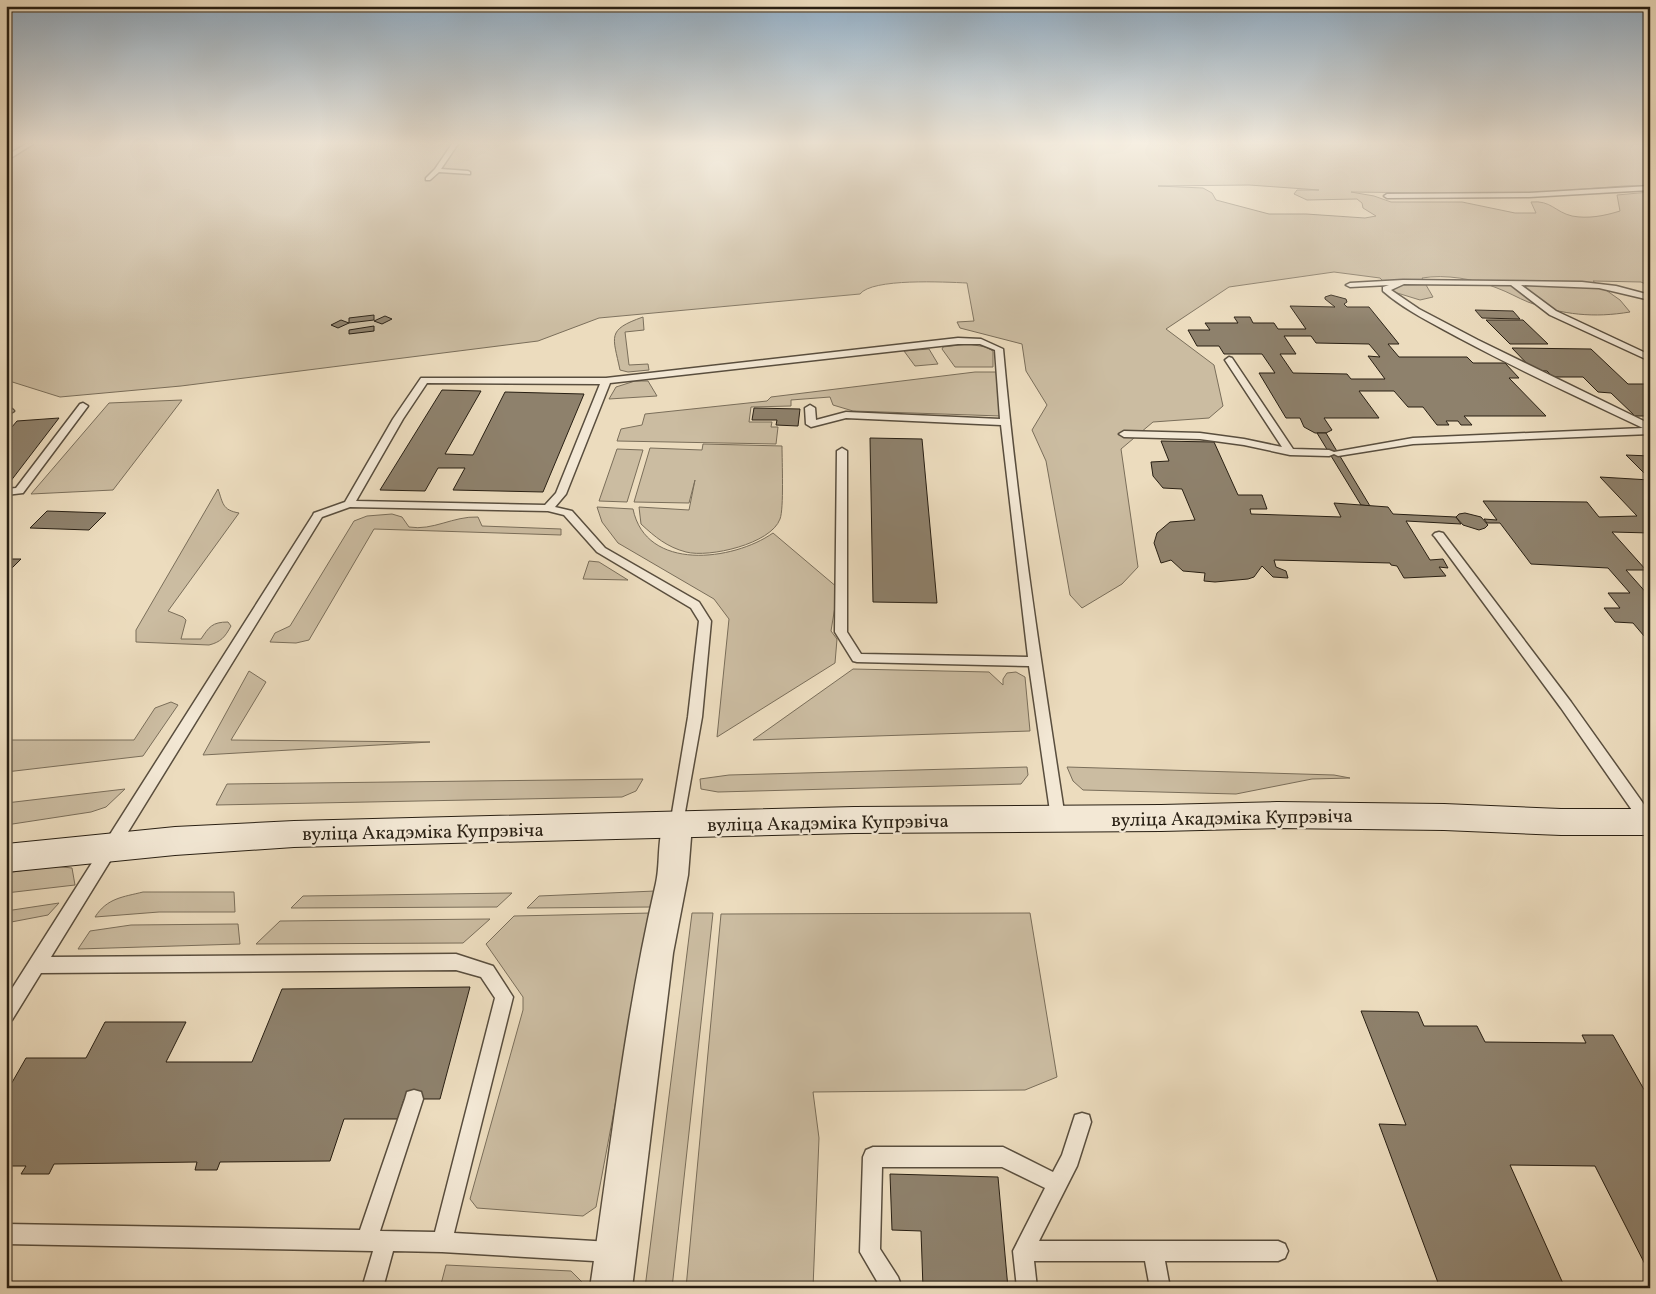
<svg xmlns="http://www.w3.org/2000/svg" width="1656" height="1294" font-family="Vollkorn,serif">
	<rect width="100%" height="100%" fill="#ecdcbe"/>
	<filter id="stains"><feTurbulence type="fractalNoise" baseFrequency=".004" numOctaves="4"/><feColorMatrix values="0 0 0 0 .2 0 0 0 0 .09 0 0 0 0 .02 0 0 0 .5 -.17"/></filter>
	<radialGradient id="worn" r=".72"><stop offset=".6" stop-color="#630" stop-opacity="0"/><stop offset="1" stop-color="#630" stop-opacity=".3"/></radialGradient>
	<g fill="#cbbca1" stroke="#7a6e5a" fill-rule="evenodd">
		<path d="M6 144H1650V186H1624L1518 194 1351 192 1374 196 1391 202H1462L1515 213H1536L1531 202C1551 200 1555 212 1572 216 1588 219 1604 216 1620 211L1617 195 1650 192V286L1641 282 1593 281 1620 300 1630 312C1594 318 1563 315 1528 302 1518 298 1508 292 1497 288 1475 279 1445 274 1422 278L1433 297 1420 300 1394 292 1380 278 1334 272 1229 287 1166 329 1214 365 1223 406 1209 418 1153 422 1121 449 1138 567 1122 584 1082 608 1070 595 1046 461 1032 430 1047 405 1026 371 1022 344 960 328 957 322 974 321 967 283C945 282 872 278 860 294L599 318 538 341 181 386 60 397 6 380ZM1249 185 1319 190H1297L1294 194 1307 200 1357 199 1362 203 1363 208 1376 216 1365 218 1306 214H1269L1216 200 1212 193 1203 188 1158 186Z"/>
		<path d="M643 317 644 330 625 332 629 365 648 364 649 370 628 372 620 370C613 336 606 330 643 317Z"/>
		<path d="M968 344 986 347 993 351V367H955L942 349 943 347Z"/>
		<path d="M929 349 938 364 915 366 904 351Z"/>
		<path d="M975 372H996L1001 416 853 411 833 405 830 397 791 400V406L751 407 749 422H772L771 427H778L776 444 617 441 621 429 642 425 645 414 767 401 771 397Z"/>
		<path d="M635 381H648L657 396 609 399 616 387Z"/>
		<path d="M182 400 113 490 31 494 109 403Z"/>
		<path d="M703 444 782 446C782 461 784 509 780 519 771 544 709 558 686 552 667 547 655 537 641 524L639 507 689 510 695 480 689 503 634 502 650 448 702 450Z"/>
		<path d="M617 449 643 450 627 502 599 501Z"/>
		<path d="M218 489C223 503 222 510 239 513L168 611 183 617 186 620 181 639H201C209 627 212 622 228 622L231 626C225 637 221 642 209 645L136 642V630Z"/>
		<path d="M597 507 633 509C646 572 733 561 773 533L838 588 831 631 837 639 835 663 717 737 729 619 714 599 618 543 602 522Z"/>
		<path d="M392 514 402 517 409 527C433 531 453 516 478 517L482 526 561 529V535L374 529 309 640 296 643 270 642 275 633 290 626 354 521 367 516Z"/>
		<path d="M589 561 599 562 628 580 583 579Z"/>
		<path d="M853 669 989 672 1003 685V679L1007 673 1016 672 1025 677 1030 731 753 740Z"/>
		<path d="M249 671 266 682 231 740 430 742 203 755Z"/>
		<path d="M171 702 178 705 143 756 6 772V740H134L155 708Z"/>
		<path d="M1027 767 1028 775 1021 784 718 792 701 789 700 779 729 775Z"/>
		<path d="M1067 767 1334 775 1350 778 1312 779 1236 794 1083 790 1073 781Z"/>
		<path d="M643 779 636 791 622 797 216 805 227 784Z"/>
		<path d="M125 789 106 807 91 812 6 825V803Z"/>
		<path d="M53 866 72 868 75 885 6 893V873Z"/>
		<path d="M655 891 652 907 527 908 539 896Z"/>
		<path d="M143 892H234L235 912H159L95 917C107 898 123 897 143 892Z"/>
		<path d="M512 893 497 907 291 908 303 896Z"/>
		<path d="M59 903 48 915 6 923V911Z"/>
		<path d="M651 913 596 1207 583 1216 477 1208 470 1199 523 1010V997L486 944 514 916Z"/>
		<path d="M692 913H713L672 1288H645Z"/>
		<path d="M1030 913 1057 1077 1025 1090 813 1092 819 1138 813 1288H686L721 914Z"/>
		<path d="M490 919 463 943 256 944 280 921Z"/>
		<path d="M238 924 240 944 78 949 90 931 131 925Z"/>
		<path d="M446 1265 571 1271 585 1285V1288H440Z"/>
	</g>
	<g fill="#8e816c" stroke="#281f13" fill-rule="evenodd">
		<path d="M1331 295 1346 299 1347 302 1344 304 1347 307H1369L1399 344H1388L1399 357H1467L1473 363H1505L1519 378H1509L1546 416H1464L1472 425H1461L1458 421H1446L1449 425H1437L1423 407H1408L1394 391H1359L1379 418H1324L1332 430 1326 433H1315L1304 427 1300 418H1286L1259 373H1275L1262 354H1224L1219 346H1197L1188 330H1210L1205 323H1238L1234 317H1250L1253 323H1274L1278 329H1306L1290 306 1335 307 1325 299V297ZM1284 336H1311L1316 343 1369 344 1380 357 1368 356 1385 379H1351L1347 374 1293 373 1280 354H1296Z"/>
		<path d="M1475 310 1513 311 1520 319 1482 318Z"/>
		<path d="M374 315V320L349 323V318Z"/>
		<path d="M385 316 392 319 382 324 374 321Z"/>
		<path d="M341 320 349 323 338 328 331 325Z"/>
		<path d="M1486 320H1523L1548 344H1510Z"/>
		<path d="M374 326V331L349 334V330Z"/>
		<path d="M1512 348 1591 349 1628 384H1650V416H1635L1611 393 1598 392 1583 377H1553L1547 371H1534Z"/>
		<path d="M442 390 481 391 445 454 473 455 505 392 584 394 543 492 453 490 465 468H438L425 491 380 490Z"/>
		<path d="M754 408 800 409 798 426 776 425 777 420H752Z"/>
		<path d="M59 418 10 482H6V434L17 421Z"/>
		<path d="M1317 433H1326L1370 506 1361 505Z"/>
		<path d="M870 438 922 439 937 603 873 602Z"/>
		<path d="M1161 441 1214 442 1238 495H1262L1267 509H1250L1251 514 1341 517 1334 503 1388 507 1393 514 1456 517 1461 524 1406 521 1430 560 1443 559 1448 568 1439 567 1446 576 1404 578 1397 566 1391 565 1390 563 1274 560 1276 567 1286 571 1288 578 1273 577 1262 566 1254 577 1248 579 1215 582 1204 581 1205 573 1183 571 1171 560 1161 563 1154 543 1157 533 1170 522 1195 520 1182 489 1163 488 1153 476 1151 462 1169 461Z"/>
		<path d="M1626 455 1650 456V473L1645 474Z"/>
		<path d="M1600 477 1650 480V533L1612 532 1646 570H1626L1650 597V643L1633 623 1615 622 1604 608H1620L1608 593H1630L1608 568 1531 564 1500 523H1487L1484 519 1497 520 1483 501 1587 502 1599 517 1637 516Z"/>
		<path d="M47 511 106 513 89 530 30 528Z"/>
		<path d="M1465 513 1481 517 1488 525 1485 528 1479 530 1463 525 1456 517 1459 514Z"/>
		<path d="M6 559H21L6 574Z"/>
		<path d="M470 987 440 1099H404L398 1119H344L330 1161 220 1162 217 1170H195L197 1162 54 1164 49 1174H21L26 1166H6V1093L26 1058H86L105 1022H186L166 1062H252L282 989Z"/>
		<path d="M1361 1011 1418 1012 1424 1026H1477L1485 1042 1586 1043 1582 1035H1613L1650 1100V1274L1595 1166 1510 1165 1565 1288H1440L1379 1124 1406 1125Z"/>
		<path d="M890 1174 998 1177 1008 1288H923L921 1231 892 1230Z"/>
		<path d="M1059 1285 1139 1287V1288H1059Z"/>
	</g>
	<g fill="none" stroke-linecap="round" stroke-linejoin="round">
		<g stroke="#594e3e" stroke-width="3">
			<g id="service">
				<path d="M26 144H33L6 161V156Z"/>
				<path d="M452 144H458L441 169 468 171 470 172V174L439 172 430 180H426V178L435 169Z"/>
				<path d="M1650 186V190L1529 197 1387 198 1384 196 1387 194 1529 193Z"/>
				<path d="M1403 280 1582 282 1616 286 1650 295V300L1599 288 1521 285 1556 311 1650 355V361L1550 315 1511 285 1404 284 1391 290 1419 309 1478 340 1650 424V434L1413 444 1338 456 1334 454 1329 456 1290 455 1244 445 1200 439 1124 437 1119 434 1124 431 1200 433 1244 439 1282 447 1225 360 1229 357 1232 358 1293 449 1329 450 1334 452 1413 438 1643 428C1582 399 1521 371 1461 339 1434 324 1406 311 1383 291V287L1389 285 1350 287 1346 285 1350 283Z"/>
				<path d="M958 338 981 339 1003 349C1017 506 1041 662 1065 818L1063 822 1058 824 1053 822 1051 818 1029 666 857 662 853 661 835 632 837 451 842 448 847 451V632L861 654 1028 657 1001 425 846 418 811 427 806 424 805 408 810 405 815 408 816 420 846 412 1000 419 995 350 980 344H958L610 383 566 494 555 507 572 511 605 548 699 602 711 621 702 717 682 829 677 831 672 829 670 825 688 717 699 621 691 608 597 552 564 515 548 511 350 507 322 517 51 957 456 954 493 966 513 997 454 1233 611 1242 618 1245 621 1252 618 1259 611 1262 442 1252 393 1251 383 1288H362L373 1251 6 1244V1224L360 1230 405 1099 407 1092 414 1090 421 1092 423 1099 380 1231 435 1232 495 998 481 977 456 970 41 973 12 1020 6 1022V998L313 515 314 513 345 502 393 419 421 378H606ZM427 383 600 384 556 493 545 505 356 501 403 419Z"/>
				<path d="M83 403 88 406 23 493 6 495V489L16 488 80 404Z"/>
				<path d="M6 409H12L14 411 6 416Z"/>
				<path d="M1439 532 1443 533 1571 702 1650 813V827L1643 826 1561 708 1435 537 1433 535 1435 533Z"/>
				<path d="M1082 1113 1089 1115 1091 1122 1077 1166 1039 1241H1278L1285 1244 1288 1251 1285 1258 1278 1261H1165L1170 1288H1150L1145 1261H1034L1037 1288H1017L1013 1251 1045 1188 1002 1167H882L880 1249 898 1277 902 1288H881L860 1252 863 1157 866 1150 873 1147H1003L1053 1172 1062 1155 1075 1115Z"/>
			</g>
		</g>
		<g stroke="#594e3e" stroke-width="3">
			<path id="minor" d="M677 813 687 817 692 825 688 875 673 953 632 1288H590C610 1153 625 1016 656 883 661 862 656 836 667 817Z"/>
		</g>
		<g stroke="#281f13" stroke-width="2">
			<path id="secondary" d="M1277 802 1444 804 1561 809H1650V835H1561L1444 830 1277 828 1161 831 854 833 294 847 175 855 6 872V844L175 827 294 821 854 807 1161 805Z"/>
		</g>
		<use href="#service" fill="#f3e8d5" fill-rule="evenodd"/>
		<use href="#minor" fill="#f3e8d5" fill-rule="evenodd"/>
		<use href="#secondary" fill="#f3e8d5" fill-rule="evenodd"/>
	</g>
	<linearGradient id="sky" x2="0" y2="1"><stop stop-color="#8faac0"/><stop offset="0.44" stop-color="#f6efe2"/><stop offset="1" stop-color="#f6efe2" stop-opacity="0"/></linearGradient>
	<rect width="1656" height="325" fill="url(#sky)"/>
	<g text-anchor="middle" stroke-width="4.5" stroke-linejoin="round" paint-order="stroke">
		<g font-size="19" fill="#281f13" stroke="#f3e8d5">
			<text transform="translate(1232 817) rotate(-1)" y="7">вуліца Акадэміка Купрэвіча</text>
			<text transform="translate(828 822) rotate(-1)" y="7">вуліца Акадэміка Купрэвіча</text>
			<text transform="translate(423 831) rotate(-1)" y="7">вуліца Акадэміка Купрэвіча</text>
		</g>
	</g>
	<rect width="1656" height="1294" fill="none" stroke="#ecdcbe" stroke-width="25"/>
	<rect x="8" y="8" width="1641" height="1279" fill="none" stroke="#281f13" stroke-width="2.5"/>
	<rect x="12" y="12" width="1631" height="1269" fill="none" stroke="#281f13"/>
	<rect width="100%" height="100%" filter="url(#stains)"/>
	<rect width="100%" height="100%" fill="url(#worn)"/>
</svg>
